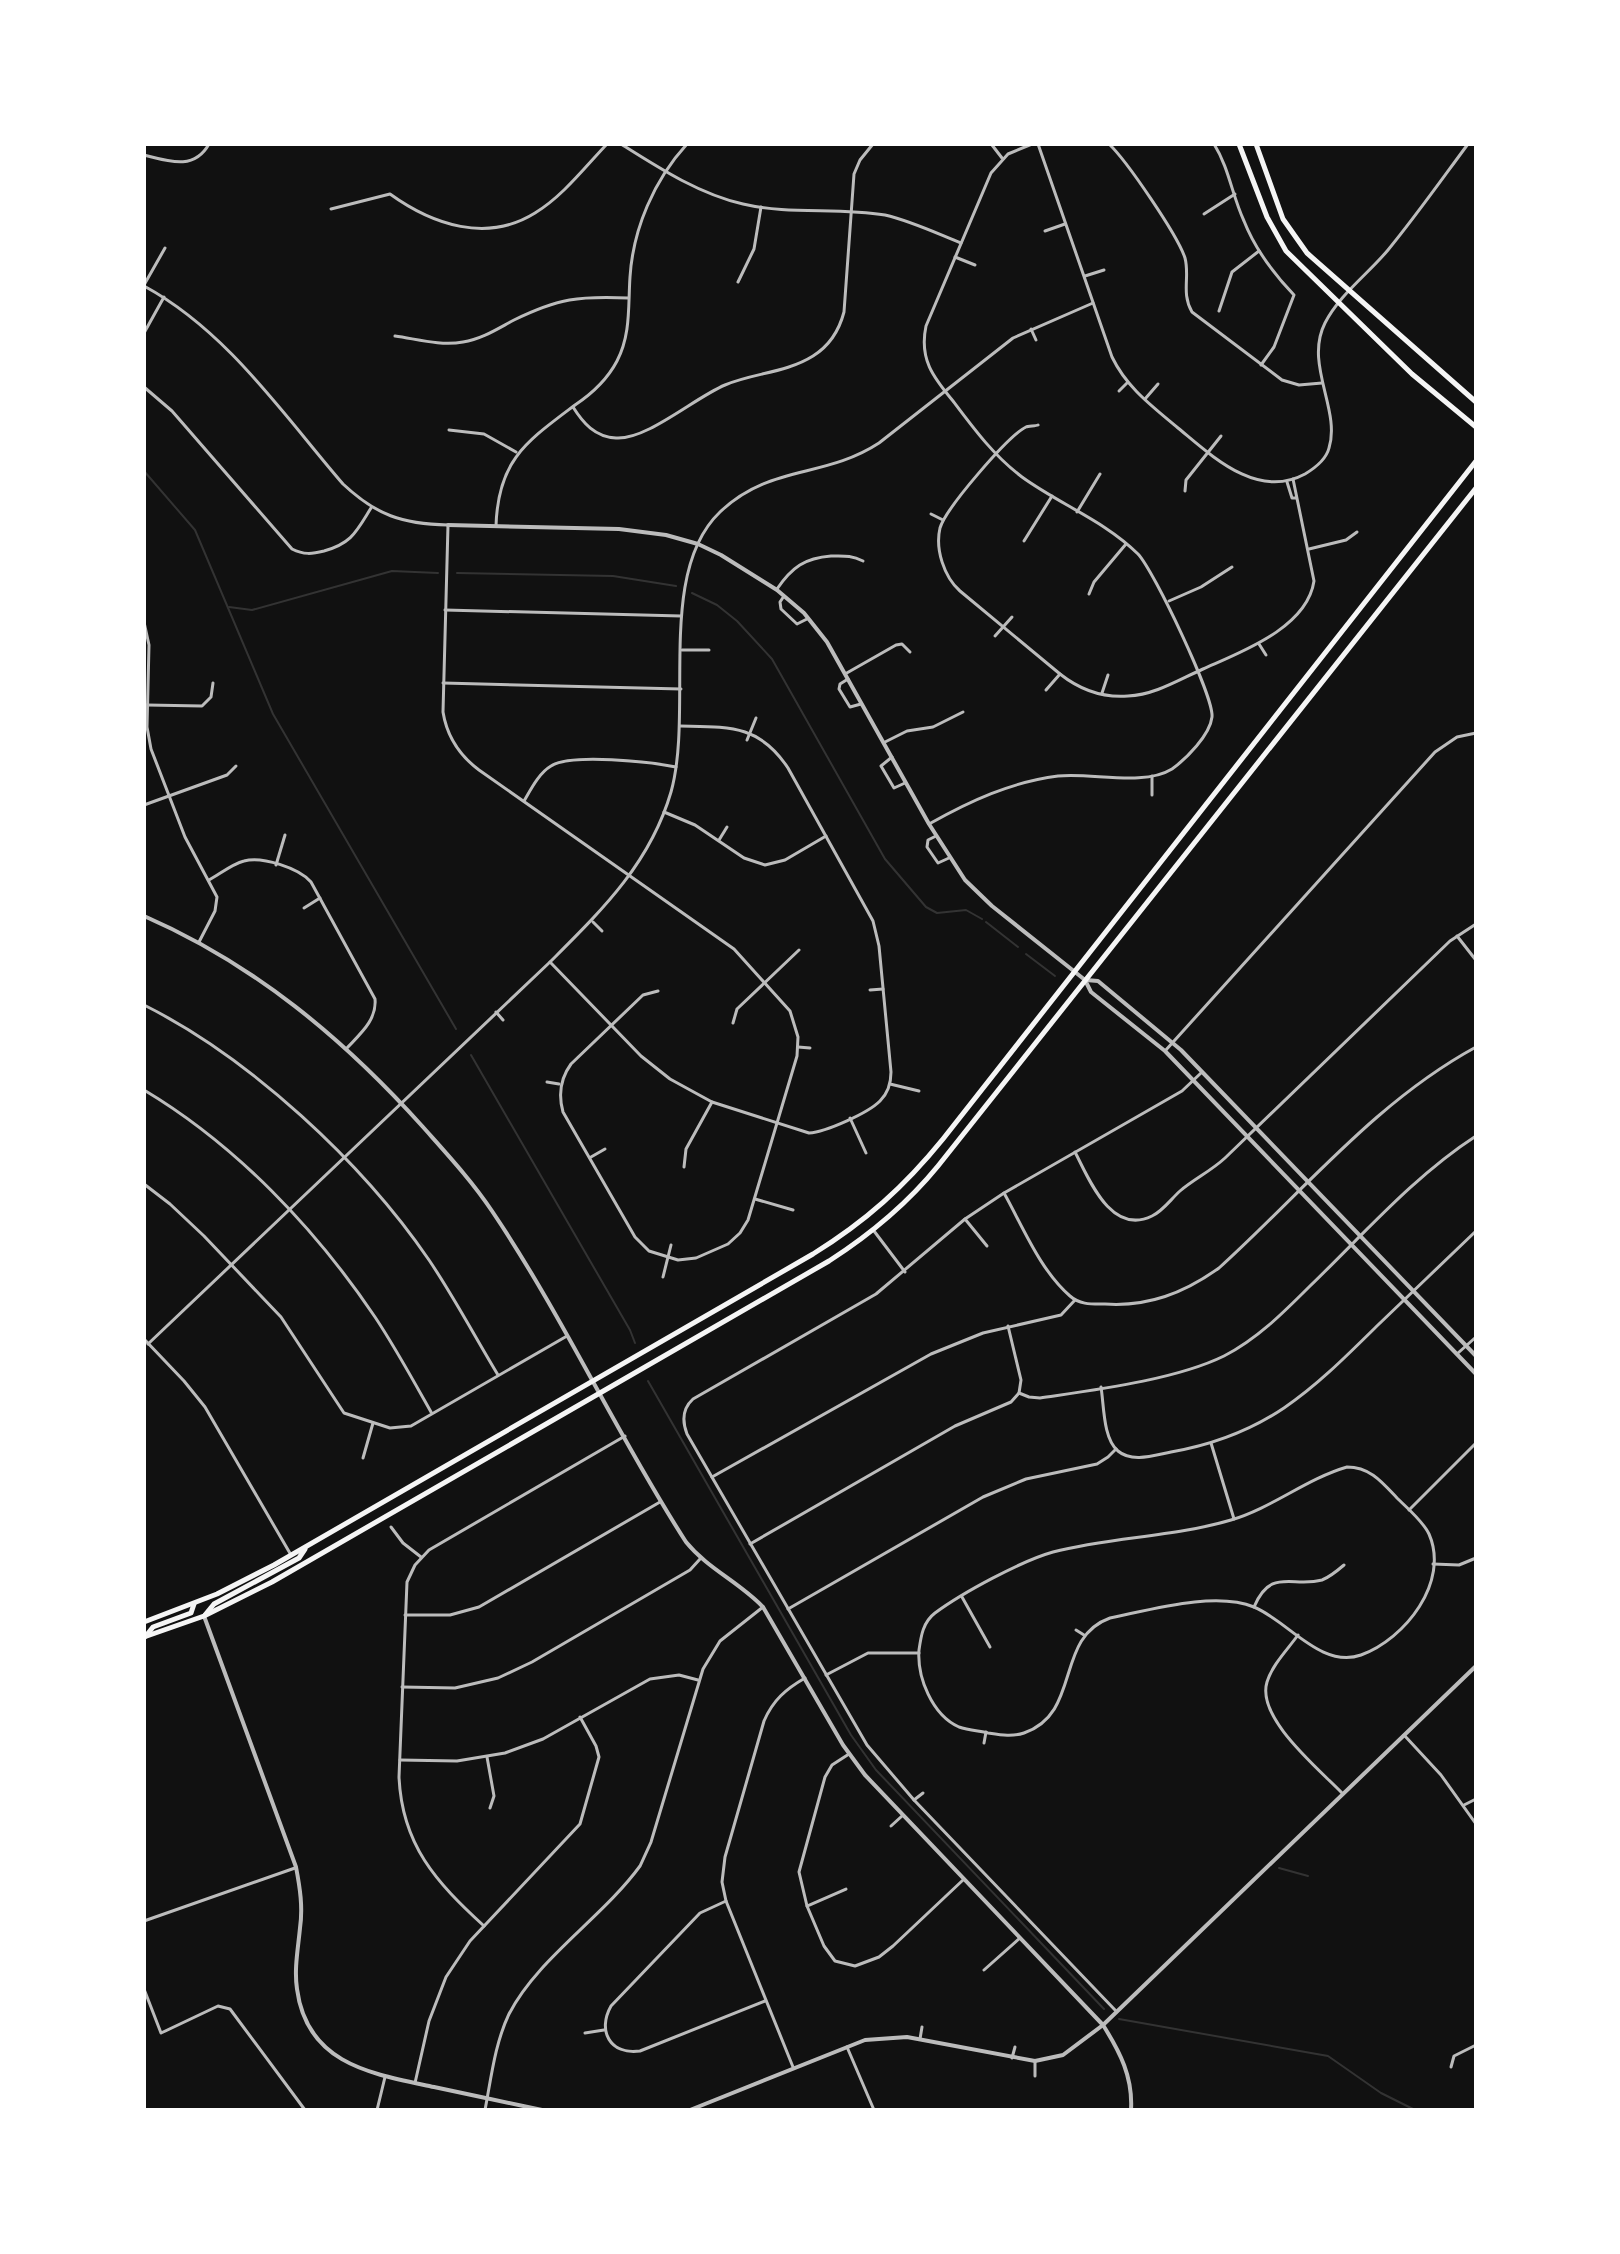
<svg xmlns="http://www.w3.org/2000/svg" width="1620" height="2254" font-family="'Golos Text',sans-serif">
	<rect width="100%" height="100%" fill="#111"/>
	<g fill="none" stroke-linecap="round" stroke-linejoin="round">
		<g stroke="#333" stroke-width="2">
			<path d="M144 471 195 530 273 714 456 1029"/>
			<path d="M457 573 613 576 676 586"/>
			<path d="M692 593 717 605 737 621 772 659 885 859 926 907 937 913 966 910 982 919"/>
			<path d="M229 607 252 610 392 571 438 573"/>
			<path d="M986 922 1018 947"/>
			<path d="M1026 954 1055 976"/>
			<path d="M471 1055 630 1330 635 1343"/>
			<path d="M648 1381 851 1735 876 1770 1104 2009"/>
			<path d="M1279 1868 1308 1876"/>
			<path d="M1119 2019 1328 2056 1381 2093 1415 2110"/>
		</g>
		<g stroke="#bcbcbc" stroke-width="3">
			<path d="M621 144C659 168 699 194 743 204 790 215 838 207 885 215 911 221 936 233 961 243"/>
			<path d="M1038 144 1112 357C1127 388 1152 406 1178 428 1212 456 1257 500 1305 474 1315 468 1326 460 1329 448 1341 410 1304 364 1325 323 1339 295 1368 274 1388 250 1416 216 1442 179 1468 144"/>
			<path d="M1109 144C1127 161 1178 236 1185 258 1190 277 1181 293 1192 312L1282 380 1299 385 1322 383"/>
			<path d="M1214 144C1229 168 1232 195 1244 221 1255 249 1274 274 1294 295L1274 347 1261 365"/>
			<path d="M992 145 1002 158"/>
			<path d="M144 155C168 161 194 171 209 144"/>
			<path d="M331 209 390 194C433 225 487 243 535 213 563 196 585 167 607 144"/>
			<path d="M1204 214 1235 194"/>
			<path d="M1045 231 1065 224"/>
			<path d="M955 257 975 265"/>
			<path d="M1085 276 1104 270"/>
			<path d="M738 282 754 249 761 207"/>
			<path d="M144 285 165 248"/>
			<path d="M144 286C227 331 282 413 343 484 376 515 402 524 448 525L443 712C447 737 459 755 479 770L734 949 790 1011 798 1037 797 1056 748 1220 740 1233 728 1244 696 1258 678 1260 649 1251 635 1237 563 1112C558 1094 560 1079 571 1064L643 995 658 991"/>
			<path d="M1219 311 1232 272 1259 251"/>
			<path d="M1031 329 1036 340"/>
			<path d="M144 333 164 297"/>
			<path d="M395 336C417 339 440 346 463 342 482 339 497 329 514 320 559 298 579 296 628 298"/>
			<path d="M144 387 172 411 292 549C304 555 312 554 324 551 352 543 356 532 371 508"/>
			<path d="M1119 391 1127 383"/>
			<path d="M1145 399 1158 384"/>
			<path d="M573 407C583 423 595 437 616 438 647 440 694 398 725 385 753 373 786 373 813 356 829 346 839 331 844 312L854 174 860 160 873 144"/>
			<path d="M1038 425C1036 426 1028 426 1026 427 1008 436 946 508 940 528 935 549 944 577 960 591L1060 674C1079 689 1103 698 1128 696 1155 695 1180 679 1203 669 1241 652 1307 628 1314 581L1293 479"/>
			<path d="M449 430 484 434 516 452"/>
			<path d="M1287 482 1292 498H1296"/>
			<path d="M1185 491 1186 480 1221 436"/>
			<path d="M1077 512 1100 474"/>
			<path d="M931 514 943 520"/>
			<path d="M496 526C498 460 526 442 575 405 593 393 607 380 617 361 631 334 628 306 630 277 633 229 654 180 687 144"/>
			<path d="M1024 541 1052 496"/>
			<path d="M1309 549 1346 540 1357 532"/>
			<path d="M777 589C792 567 805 558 831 556 844 556 851 555 863 561"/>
			<path d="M1089 594 1094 582 1126 544"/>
			<path d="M784 596 780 602 781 609 797 624 807 619"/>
			<path d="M1169 601 1201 587 1232 567"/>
			<path d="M445 610 681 616"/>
			<path d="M144 622 149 645 147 727 151 749 185 837 217 897 215 911 199 942"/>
			<path d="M995 636 1012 617"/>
			<path d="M1259 644 1266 655"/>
			<path d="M682 650H709"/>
			<path d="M845 674 896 645 902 644 910 652"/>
			<path d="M848 679 840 684 839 689 850 707 861 704"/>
			<path d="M443 683 681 689"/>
			<path d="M1046 690 1060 674"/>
			<path d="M1102 693 1108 675"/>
			<path d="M147 705 202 706 211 697 213 683"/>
			<path d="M747 740 756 718"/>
			<path d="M885 742 907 731 933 727 963 712"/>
			<path d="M892 757 881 766 894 788 905 783"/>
			<path d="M1152 795V776"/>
			<path d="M524 801C531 789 539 773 551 766 571 753 651 762 676 767"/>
			<path d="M144 805 227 775 236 766"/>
			<path d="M664 812 695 825 744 858 765 865 785 860 826 836"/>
			<path d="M929 824C970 801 1011 782 1058 776 1091 772 1143 787 1172 769 1186 759 1210 735 1212 717 1214 697 1154 571 1138 554 1105 521 1059 504 1022 477 994 456 974 429 953 401 933 377 919 359 926 326L991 173 1008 154 1032 144"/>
			<path d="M936 836 928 840 927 847 938 863 949 858"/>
			<path d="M719 840 727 827"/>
			<path d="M276 865 285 835"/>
			<path d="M209 880C220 874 232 864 244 861 262 856 299 868 311 882L375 999C377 1020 360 1034 347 1048"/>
			<path d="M304 908 320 898"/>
			<path d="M593 922 602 931"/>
			<path d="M1457 936 1475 959"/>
			<path d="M550 962 641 1056 670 1079 712 1102 809 1133C826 1132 868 1113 880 1101 888 1093 891 1083 891 1072L879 946 873 921 788 768C759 724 728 727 680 726"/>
			<path d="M870 990 883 989"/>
			<path d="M144 1005C250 1058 362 1162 429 1260 454 1297 475 1337 498 1375"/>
			<path d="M496 1012 503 1020"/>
			<path d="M733 1023 737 1009 799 950"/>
			<path d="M798 1047 810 1048"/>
			<path d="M1165 1051 1435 752 1457 737 1476 733"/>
			<path d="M547 1082 559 1084"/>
			<path d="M890 1084 919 1091"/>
			<path d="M144 1090C236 1145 315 1228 375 1317 395 1347 413 1380 431 1412"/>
			<path d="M850 1118 866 1153"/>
			<path d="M1075 1152C1089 1179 1111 1236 1152 1216 1163 1211 1171 1199 1180 1191 1194 1179 1211 1171 1225 1158L1450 941 1476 924"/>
			<path d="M591 1157 605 1149"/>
			<path d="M684 1167 686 1149 712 1102"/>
			<path d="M144 1184 170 1204 204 1236 281 1317 344 1413 390 1428 411 1426 567 1336"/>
			<path d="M1004 1193C1023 1227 1040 1270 1070 1296 1080 1305 1092 1304 1105 1304 1148 1307 1184 1293 1219 1268 1303 1192 1375 1102 1476 1047"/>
			<path d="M755 1199 793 1210"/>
			<path d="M965 1219 987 1246"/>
			<path d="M874 1231 905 1272"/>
			<path d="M663 1277 671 1245"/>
			<path d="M144 1339 184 1381 205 1407 291 1555"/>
			<path d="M148 1344 550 962C601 911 650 864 671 792 694 710 656 573 720 512 770 464 824 479 879 443L1013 338 1093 303"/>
			<path d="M1458 1353 1476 1337"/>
			<path d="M1101 1387C1104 1405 1103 1439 1118 1451 1132 1463 1155 1455 1171 1452 1268 1435 1312 1390 1379 1324 1411 1293 1444 1262 1476 1231"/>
			<path d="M1019 1393 1029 1397 1040 1398C1094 1390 1175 1380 1224 1356 1257 1339 1283 1313 1309 1287 1362 1236 1414 1176 1476 1136"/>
			<path d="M1211 1443 1234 1519"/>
			<path d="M363 1458 373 1423"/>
			<path d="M1347 1467C1370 1467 1382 1482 1397 1498 1407 1508 1423 1521 1429 1534 1450 1582 1405 1639 1361 1655 1321 1669 1288 1621 1254 1607 1215 1591 1150 1610 1110 1618 1054 1638 1082 1713 1024 1733 1012 1737 1001 1735 988 1733 979 1731 968 1730 959 1727 932 1715 917 1677 919 1650 921 1636 923 1622 935 1613 962 1593 1021 1561 1053 1552 1111 1537 1174 1537 1231 1520 1272 1508 1306 1479 1347 1467Z"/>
			<path d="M712 1477 931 1354 983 1333 1061 1315 1075 1300"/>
			<path d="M1409 1510 1476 1443"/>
			<path d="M391 1527 403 1543 421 1557"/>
			<path d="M750 1544 955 1426 1011 1402 1019 1393 1021 1380 1008 1326"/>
			<path d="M1433 1564 1459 1565 1476 1558"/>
			<path d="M962 1597 990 1647"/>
			<path d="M1254 1607C1271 1567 1292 1588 1322 1580 1330 1577 1337 1571 1344 1565"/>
			<path d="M788 1609 983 1497 1026 1479 1097 1464 1108 1457 1116 1449"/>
			<path d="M405 1615H450L479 1607 660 1502"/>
			<path d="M1076 1630 1084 1635"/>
			<path d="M1298 1635C1288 1649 1272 1665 1267 1682 1256 1718 1319 1769 1342 1793"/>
			<path d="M826 1675 868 1653H919"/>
			<path d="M402 1687 455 1688 498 1678 532 1662 690 1570 700 1559"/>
			<path d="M1404 1735 1441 1775 1476 1824"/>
			<path d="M984 1743 986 1732"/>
			<path d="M849 1754 832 1765 825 1777 799 1872 807 1906 824 1946 835 1961 855 1966 879 1957 893 1946 963 1880"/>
			<path d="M487 1757 494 1796 490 1808"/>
			<path d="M400 1760 457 1761 505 1753 543 1739 650 1679 679 1675 698 1680"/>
			<path d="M914 1800 923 1793"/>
			<path d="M1464 1805 1476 1799"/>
			<path d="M891 1826 902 1816"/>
			<path d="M726 1901 700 1913 611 2006C597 2031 610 2055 640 2051L765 2001"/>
			<path d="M807 1906 846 1889"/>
			<path d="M144 1921 295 1868"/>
			<path d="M484 1926C436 1882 402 1845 399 1777L407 1582 415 1565 429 1550 625 1436"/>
			<path d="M984 1970 1020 1938"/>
			<path d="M144 1989 161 2033 218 2006 230 2009 305 2110"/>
			<path d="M1116 2011 914 1800 867 1745 687 1434C682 1421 682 1409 693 1399L876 1294 965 1219 1004 1193 1182 1091 1201 1073"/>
			<path d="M585 2033 604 2030"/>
			<path d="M920 2039 922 2027"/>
			<path d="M847 2047 874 2110"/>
			<path d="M1012 2058 1015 2047"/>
			<path d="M793 2067 726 1901 722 1882 725 1857 764 1721C773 1700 786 1689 805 1678"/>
			<path d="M1451 2067 1454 2056 1476 2045"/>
			<path d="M1035 2076V2061"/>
			<path d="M415 2083 429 2021 446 1977 470 1941 580 1824 599 1757 596 1746 580 1717"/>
			<path d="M377 2110 385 2077"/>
			<path d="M485 2110C491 2079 495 2043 509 2014 537 1959 603 1917 640 1866L651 1842 703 1669 720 1641 763 1607"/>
		</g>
		<g stroke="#bcbcbc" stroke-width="4">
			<path d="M448 525 619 529 666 535 698 544 721 555 777 590 804 613 827 642 929 824 965 880 992 906 1075 972 1085 980 1091 992 1165 1051 1476 1374"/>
			<path d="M144 916C254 964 343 1038 423 1127 447 1154 472 1181 492 1211 564 1318 617 1435 686 1542 708 1569 739 1582 763 1607L843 1745 865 1775 1103 2025C1120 2052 1133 2077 1131 2110"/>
			<path d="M1086 980 1098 981 1181 1050 1476 1356"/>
			<path d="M204 1616 296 1867C300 1888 303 1907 300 1928 298 1949 294 1969 297 1989 307 2065 373 2074 434 2087 470 2095 506 2102 542 2110"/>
			<path d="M690 2110 865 2040 907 2037 1035 2061 1063 2055 1103 2025 1476 1666"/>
		</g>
		<g stroke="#f5f5f5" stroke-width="5">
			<path d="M1239 144 1267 217 1286 251 1412 374 1476 427"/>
			<path d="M1256 144 1283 219 1307 253 1476 402"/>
		</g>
		<g stroke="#f5f5f5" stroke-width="5">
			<path d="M205 1615 214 1604 299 1558 305 1549"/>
			<path d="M144 1622 217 1594 274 1565 813 1254C866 1221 904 1187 943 1139L1476 461"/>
			<path d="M146 1636 153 1627 191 1613 194 1604"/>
			<path d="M144 1637 204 1616 272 1582 829 1261C871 1234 907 1204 938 1166L1476 488"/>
		</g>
	</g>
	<rect width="1620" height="2254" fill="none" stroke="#ffffff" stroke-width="292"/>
</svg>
